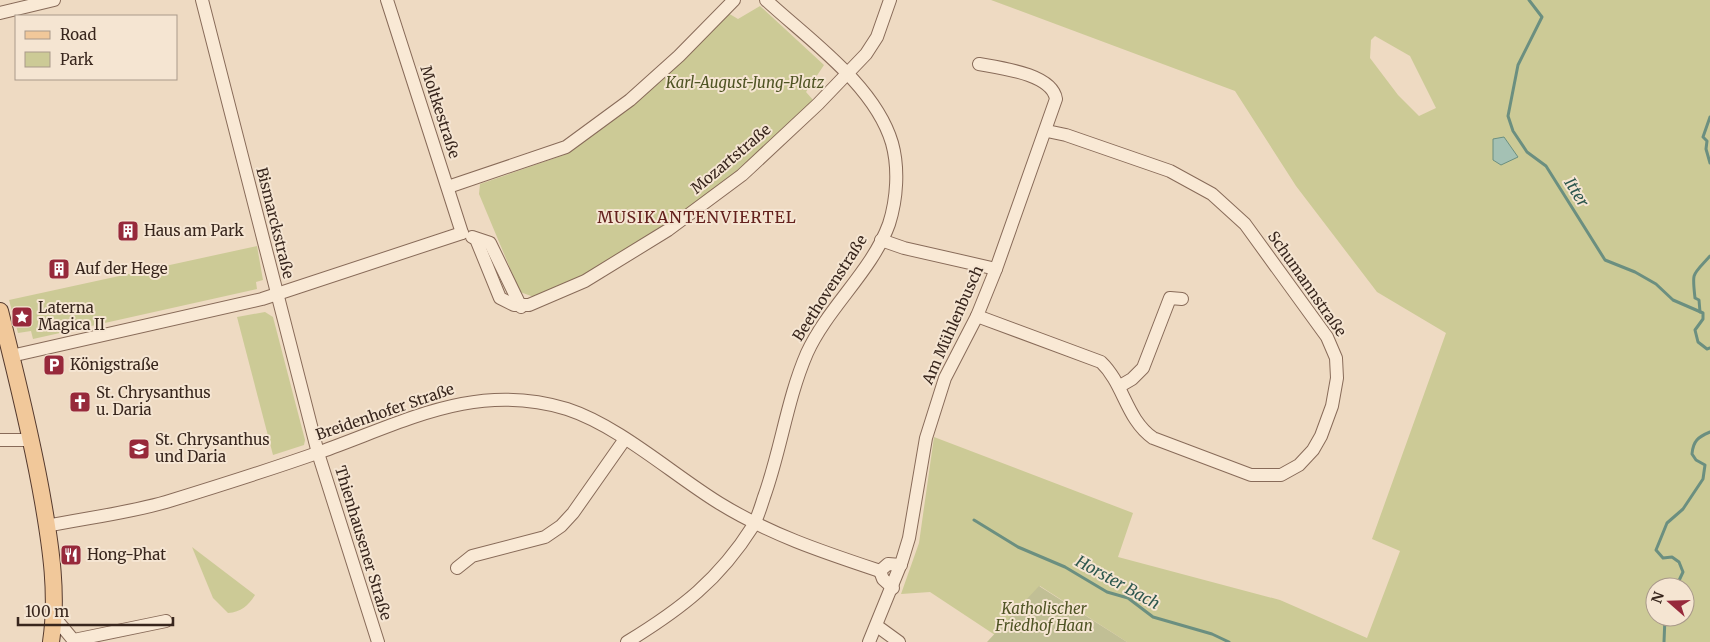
<svg xmlns="http://www.w3.org/2000/svg" width="1710" height="642" font-family="Merriweather,serif">
	<rect width="100%" height="100%" fill="#eedac2"/>
	<g fill="#ccca96" fill-rule="evenodd">
		<path d="M991 0H1710V642H1127L1040 586 995 635 930 592 901 594 919 543 934 437 1133 513 1118 557 1280 600 1367 638 1400 551 1372 539 1446 333 1377 292 1296 186 1235 91ZM1375 36 1410 56 1436 108 1419 116 1398 95 1370 58 1371 40ZM1655 587H1685V617H1655Z"/>
		<path d="M760 6 824 65 806 92 814 101 760 155 669 226 575 281 534 297 520 292 479 194 480 184 564 155 728 13 738 19Z"/>
		<path d="M257 246 263 280 256 282 257 289 33 339 31 331 18 333 9 300Z"/>
		<path d="M265 312 273 317 305 440 304 445 273 455 237 317Z"/>
		<path d="M192 547 255 595C248 606 241 612 228 613L213 598Z"/>
	</g>
	<path fill="#c1bf95" d="M1039 586 1127 642H987Z"/>
	<path fill="#a4c1b4" stroke="#6b8f80" d="M1504 137 1518 157 1501 165 1493 160V139Z"/>
	<g fill="none" stroke-linecap="round" stroke-linejoin="round">
		<g stroke="#6b8f80" stroke-width="3">
			<path d="M1529 0 1542 17 1518 65 1508 116 1513 131 1527 152 1546 166 1605 260 1635 272 1656 284 1673 300 1703 313V319L1695 330 1698 342 1707 349 1710 348"/>
			<path d="M1710 117 1703 137 1707 141 1706 149 1710 163"/>
			<path d="M1700 312 1699 300 1695 298C1692 271 1692 276 1710 256"/>
			<path d="M974 520 1018 547 1065 567 1107 592 1128 598 1153 617 1212 634 1229 642"/>
			<path d="M1676 587 1683 572 1679 562 1672 557 1663 558 1656 550 1667 523 1683 509 1703 479 1705 465 1696 460 1692 454C1693 441 1698 437 1710 432"/>
			<path d="M1664 642 1665 617"/>
		</g>
		<g stroke="#886b59" stroke-width="14">
			<g id="minor">
				<path d="M202 0 318 453 378 642"/>
				<path d="M387 0 462 233"/>
				<path d="M0 13 54 0"/>
				<path d="M448 187 566 147 630 100 679 56 734 0"/>
				<path d="M472 237 490 243 521 307"/>
				<path d="M476 239 500 298 514 305H529L585 281 668 230 742 175 818 104 866 54 877 37 890 0"/>
				<path d="M881 240 904 248 996 269"/>
				<path d="M977 316 1101 362C1124 384 1126 419 1153 438L1251 475H1281L1299 465 1313 450 1321 436 1332 406 1337 378 1336 358 1327 337 1245 224 1212 194 1170 171 1066 135 1047 131"/>
				<path d="M11 356 262 299 462 233"/>
				<path d="M1120 386 1132 379 1143 368 1170 298 1182 299"/>
				<path d="M0 440H31"/>
				<path d="M47 526C86 518 128 513 166 502 218 486 269 470 320 452 405 422 475 381 567 409 619 426 672 474 719 503 771 535 823 552 880 571"/>
				<path d="M457 568 472 556 545 537 561 526 573 513 625 439"/>
				<path d="M893 588 883 579 880 571 888 564 901 565"/>
				<path d="M55 618 75 642"/>
				<path d="M877 626 899 642"/>
				<path d="M74 640 166 621"/>
				<path d="M627 642C681 609 719 580 753 526 758 517 761 506 764 497 781 450 787 399 807 353 828 307 872 271 889 224 897 199 899 168 892 143 875 85 808 39 766 0"/>
				<path d="M869 642 902 561 909 538 926 438 945 378 977 316 996 269 1056 99C1052 74 1001 68 979 64"/>
			</g>
		</g>
		<g stroke="#553a2e" stroke-width="18">
			<path id="major" d="M0 311C16 374 32 438 43 502 51 548 58 595 51 642"/>
		</g>
		<use href="#minor" stroke="#f9e9d5" stroke-width="12"/>
		<use href="#major" stroke="#f1c89a" stroke-width="16"/>
	</g>
	<defs>
		<g id="building-square" transform="scale(1.125)"><rect x="-9" y="-9" width="18" height="18" rx="4" fill="#97293b" stroke="#f5e5d2"/><path d="M-4-6H4V6H1V3H-1V6H-4ZM-2.5-4.3h1.7v1.8h-1.7ZM.8-4.3h1.7v1.8H.8ZM-2.5-1h1.7V.8h-1.7ZM.8-1h1.7V.8H.8Z" fill="#fff"/></g>
		<g id="sight-square" transform="scale(1.125)"><rect x="-9" y="-9" width="18" height="18" rx="4" fill="#97293b" stroke="#f5e5d2"/><path d="M0-6L1.8-2.2L6-1.7L2.9 1.2L3.7 5.4L0 3.3L-3.7 5.4L-2.9 1.2L-6-1.7L-1.8-2.2Z" fill="#fff"/></g>
		<g id="parking-square" transform="scale(1.125)"><rect x="-9" y="-9" width="18" height="18" rx="4" fill="#97293b" stroke="#f5e5d2"/><path d="M-3.5-5.5H1a3.5 3.5 0 0 1 0 7H-1V5.5H-3.5ZM-1-3.4V-.6H.8a1.4 1.4 0 0 0 0-2.8Z" fill="#fff"/></g>
		<g id="church-square" transform="scale(1.125)"><rect x="-9" y="-9" width="18" height="18" rx="4" fill="#97293b" stroke="#f5e5d2"/><path d="M-1.2-6h2.4v3.5h3.3v2.4h-3.3V6h-2.4V-.1h-3.3v-2.4h3.3Z" fill="#fff"/></g>
		<g id="school-square" transform="scale(1.125)"><rect x="-9" y="-9" width="18" height="18" rx="4" fill="#97293b" stroke="#f5e5d2"/><path d="M0-5L7-2L0 1L-7-2ZM-4 1L0 2.5L4 1V4Q0 6-4 4Z" fill="#fff"/></g>
		<g id="restaurant-square" transform="scale(1.125)"><rect x="-9" y="-9" width="18" height="18" rx="4" fill="#97293b" stroke="#f5e5d2"/><path d="M-5-6h1v4h1v-4h1v4h1v-4h1v5L-1.5 .5V6h-2V.5L-5-1ZM5-6V6H3V1.5H1.5Q1.5-4 5-6Z" fill="#fff"/></g>
	</defs>
	<g fill-rule="evenodd">
		<use href="#building-square" x="128" y="231"/>
		<use href="#building-square" x="59" y="269"/>
		<use href="#sight-square" x="22" y="317"/>
		<use href="#parking-square" x="54" y="365"/>
		<use href="#church-square" x="80" y="402"/>
		<use href="#school-square" x="139" y="449"/>
		<use href="#restaurant-square" x="71" y="555"/>
	</g>
	<g text-anchor="middle" stroke-width="4" stroke-linejoin="round" paint-order="stroke">
		<g font-size="15" font-style="italic" fill="#4f5424" stroke="#f5e5d2">
			<text x="745" y="88">Karl-August-Jung-Platz</text>
			<text x="1044" y="614">Katholischer<tspan x="1044" dy="17">Friedhof Haan</tspan></text>
		</g>
		<g font-size="15" fill="#38261d" stroke="#f5e5d2">
			<text transform="translate(440 112) rotate(72)" y="5">Moltkestraße</text>
			<text transform="translate(731 159) rotate(-40)" y="5">Mozartstraße</text>
			<text transform="translate(275 223) rotate(76)" y="5">Bismarckstraße</text>
			<text transform="translate(1307 284) rotate(55)" y="5">Schumannstraße</text>
			<text transform="translate(830 288) rotate(-57)" y="5">Beethovenstraße</text>
			<text transform="translate(953 325) rotate(-66)" y="5">Am Mühlenbusch</text>
			<text transform="translate(385 412) rotate(-19)" y="5">Breidenhofer Straße</text>
			<text transform="translate(363 543) rotate(73)" y="5">Thienhausener Straße</text>
		</g>
		<g font-size="15" fill="#38261d" stroke="#f5e5d2" text-anchor="start">
			<text x="144" y="236">Haus am Park</text>
			<text x="75" y="274">Auf der Hege</text>
			<text x="38" y="313">Laterna<tspan x="38" dy="17">Magica II</tspan></text>
			<text x="70" y="370">Königstraße</text>
			<text x="96" y="398">St. Chrysanthus<tspan x="96" dy="17">u. Daria</tspan></text>
			<text x="155" y="445">St. Chrysanthus<tspan x="155" dy="17">und Daria</tspan></text>
			<text x="87" y="560">Hong-Phat</text>
		</g>
		<g font-size="16" font-style="italic" fill="#2d574e" stroke="#f5e5d2">
			<text transform="translate(1577 192) rotate(58)" y="6">Itter</text>
			<text transform="translate(1118 582) rotate(29)" y="6">Horster Bach</text>
		</g>
		<g font-size="16" letter-spacing="1" fill="#64211d" stroke="#f5e5d2">
			<text x="697" y="223">MUSIKANTENVIERTEL</text>
		</g>
	</g>
	<rect x="15" y="15" width="162" height="65" fill="#f5e5d2" stroke="#a9998a"/>
	<rect x="25" y="31" width="25" height="8" fill="#f1c89a" stroke="#a9998a"/>
	<text x="60" y="40" font-size="15" fill="#38261d">Road</text>
	<rect x="25" y="52" width="25" height="15" fill="#ccca96" stroke="#a9998a"/>
	<text x="60" y="65" font-size="15" fill="#38261d">Park</text>
	<g transform="translate(1670 602) rotate(290)"><circle r="24" fill="#f5e5d2" stroke="#a9998a"/>
	<path d="M0-4L9 19L0 12L-9 19Z" fill="#97293b"/>
	<text y="-8" font-size="14" font-weight="bold" text-anchor="middle" fill="#38261d">N</text>
	</g>
	<path d="M18 617v8h155v-8" fill="none" stroke="#38261d" stroke-width="2.5"/>
	<text x="25" y="617" font-size="15" fill="#38261d" stroke="#f5e5d2" stroke-width="4" paint-order="stroke">100 m</text>
</svg>
